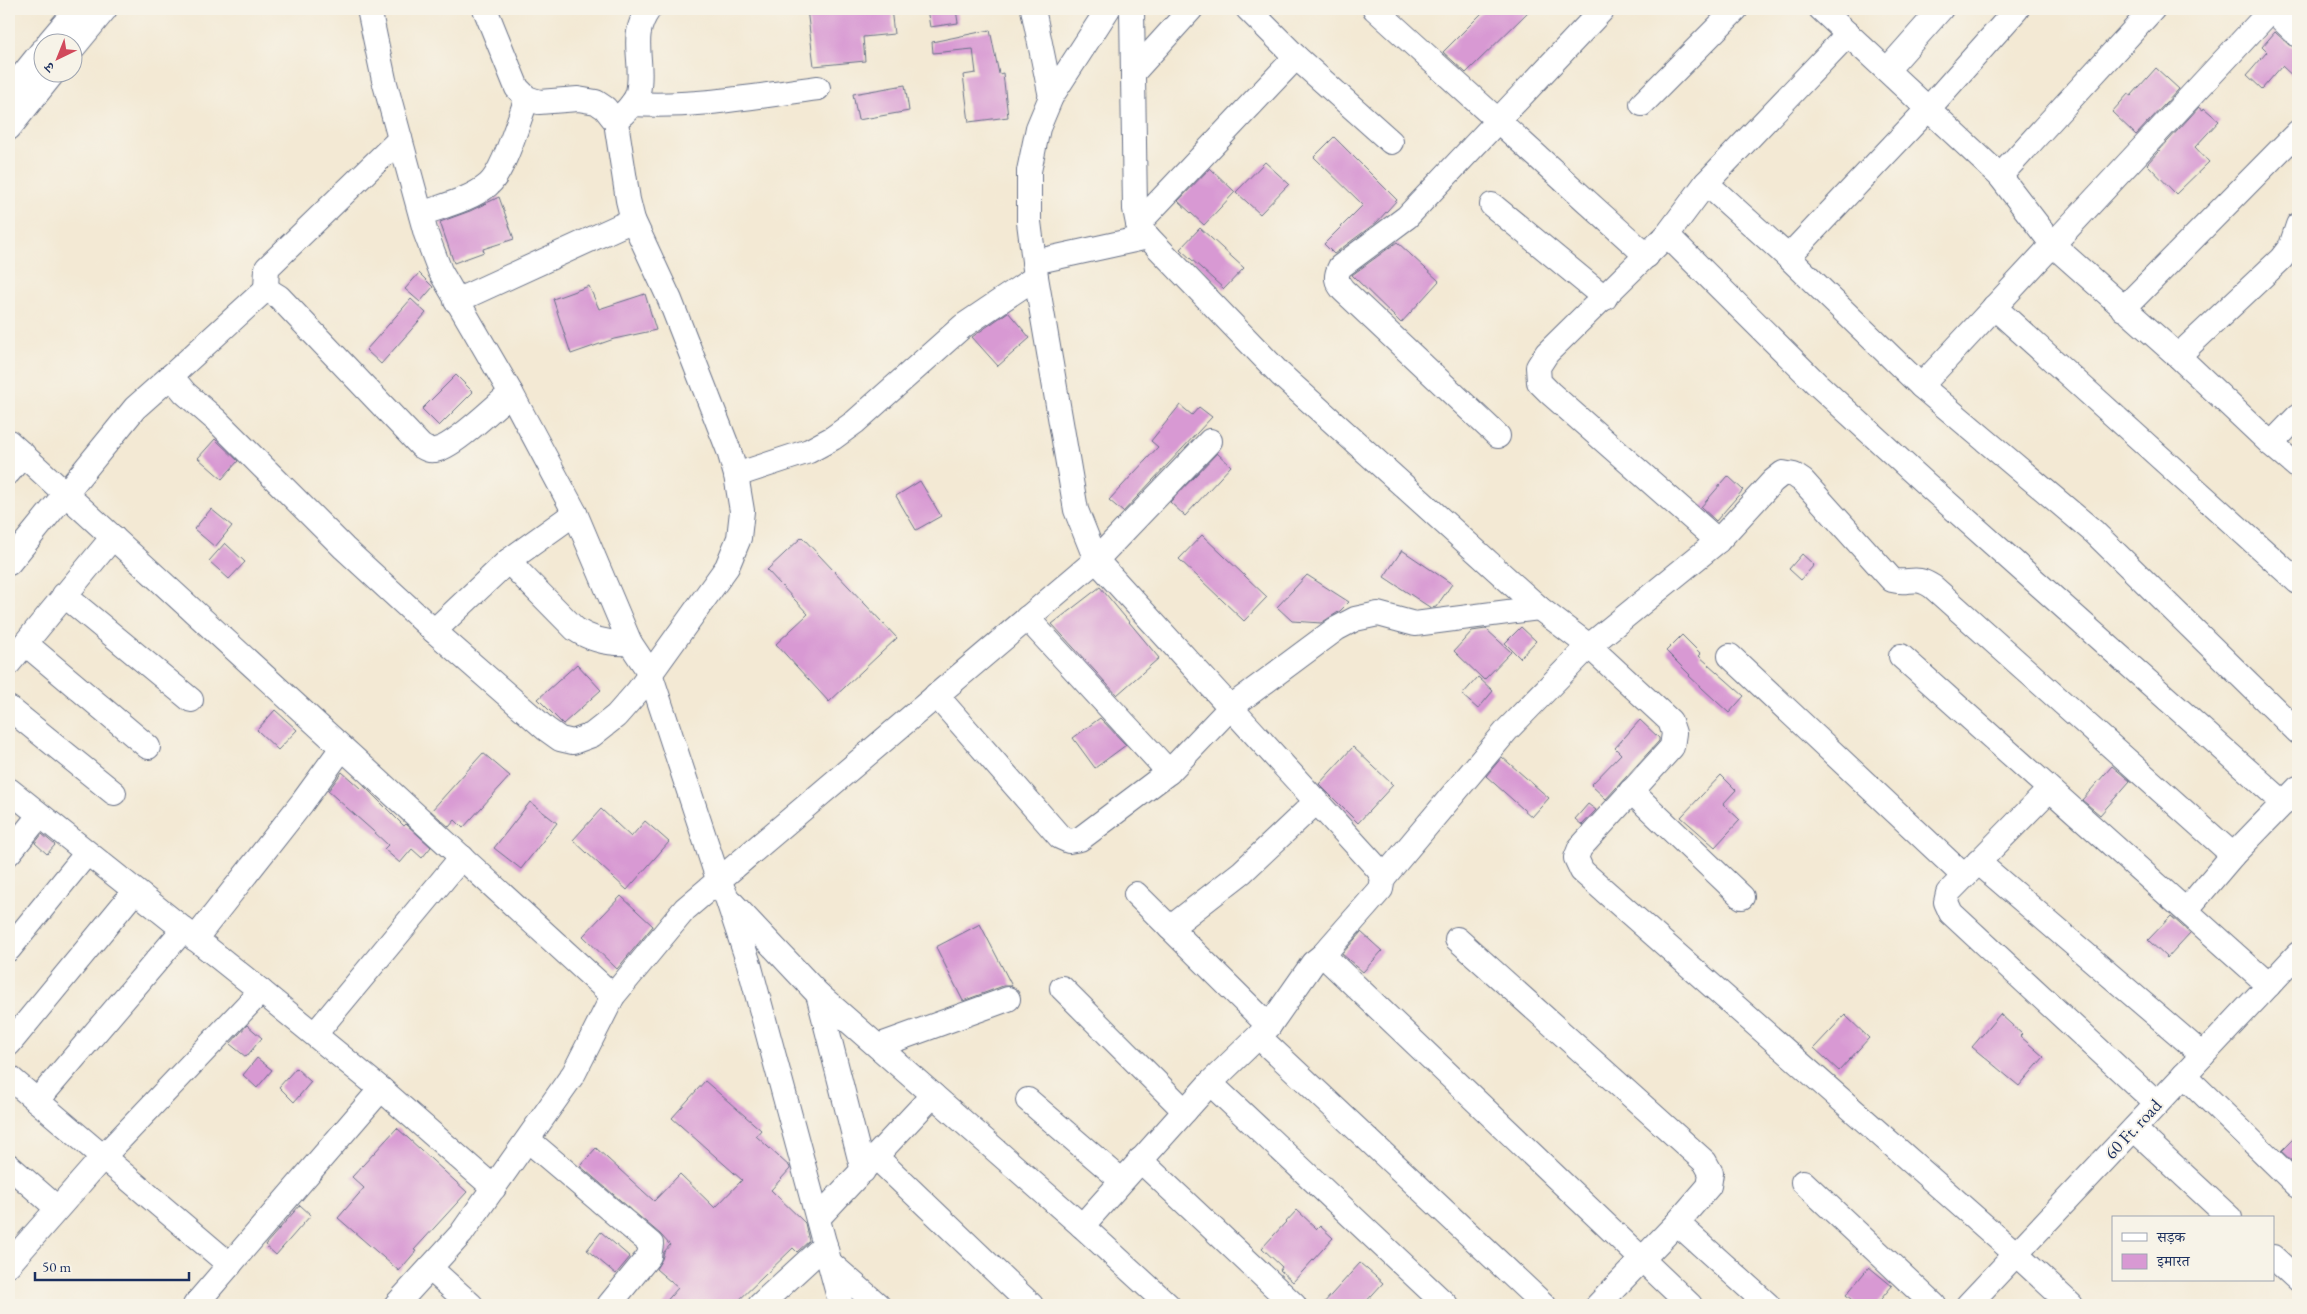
<svg xmlns="http://www.w3.org/2000/svg" width="2307" height="1314" font-family="'EB Garamond','Noto Serif Devanagari',serif">
	<rect width="100%" height="100%" fill="#f7f3e8"/>
	<filter id="ink" filterUnits="userSpaceOnUse"><feTurbulence type="fractalNoise" baseFrequency=".02" numOctaves="2"/><feDisplacementMap in="SourceGraphic" scale="10" xChannelSelector="R" yChannelSelector="G"/><feConvolveMatrix kernelMatrix="1 2 1 2 8 2 1 2 1" color-interpolation-filters="sRGB"/></filter>
	<filter id="wash" filterUnits="userSpaceOnUse"><feTurbulence type="fractalNoise" baseFrequency=".0096" numOctaves="4" result="noise"/><feDisplacementMap in="SourceGraphic" scale="20" xChannelSelector="R" yChannelSelector="G"/><feGaussianBlur stdDeviation="1.12" result="paint"/><feColorMatrix in="noise" values="0 0 0 0 0 0 0 0 0 0 0 0 0 0 0 0 0 1.4 0 .05"/><feComposite in="paint" operator="in"/></filter>
	<g filter="url(#wash)">
		<rect width="100%" height="100%" fill="#f3e9d4"/>
		<g id="blocks">
			<g fill="#d899d3">
				<path d="M807 9H891L894 34 863 37 865 61 814 66Z"/>
				<path d="M927 9H956L958 23 930 27Z"/>
				<path d="M1486 9H1531L1466 73 1443 52Z"/>
				<path d="M990 30 999 74 1003 73 1008 117 969 122 963 75 976 73 973 49 933 53 932 42Z"/>
				<path d="M2275 32 2289 45 2298 48V81L2282 66 2262 89 2247 75 2267 52 2262 47Z"/>
				<path d="M2156 68 2179 89 2136 135 2112 112 2128 94 2131 96Z"/>
				<path d="M905 85 909 111 858 120 853 94Z"/>
				<path d="M2199 107 2203 110 2204 108 2219 121 2195 147 2209 162 2176 194 2147 164Z"/>
				<path d="M1334 137 1397 200 1377 222 1334 254 1324 244 1363 205 1314 157Z"/>
				<path d="M1265 162 1289 184 1260 214 1236 192Z"/>
				<path d="M1210 168 1235 192 1204 225 1178 201Z"/>
				<path d="M499 197 514 239 483 249 484 252 454 263 440 222 470 211Z"/>
				<path d="M1200 228 1244 268 1224 289 1180 249Z"/>
				<path d="M1397 242 1439 281 1401 323 1352 275Z"/>
				<path d="M419 273 433 287 420 302 405 289Z"/>
				<path d="M589 286 599 309 645 294 656 330 614 339 571 354 553 299Z"/>
				<path d="M411 299 426 313 381 364 366 350Z"/>
				<path d="M1008 312 1030 338 998 366 972 337Z"/>
				<path d="M456 375 473 392 439 426 422 409Z"/>
				<path d="M1180 405 1192 415 1199 407 1212 417 1123 512 1109 500 1158 447 1151 441Z"/>
				<path d="M215 439 238 461 222 479 198 458Z"/>
				<path d="M1217 453 1231 466 1185 516 1170 502Z"/>
				<path d="M1728 476 1743 490 1716 521 1701 507Z"/>
				<path d="M920 481 941 516 916 530 896 496Z"/>
				<path d="M211 509 232 526 215 547 194 529Z"/>
				<path d="M1202 535 1267 597 1244 621 1179 559Z"/>
				<path d="M802 537 897 638 829 702 776 644 808 614 767 570Z"/>
				<path d="M225 543 245 562 229 579 209 561Z"/>
				<path d="M1402 550 1452 584 1436 607 1431 608 1384 577Z"/>
				<path d="M1802 554 1814 565 1801 580 1789 569Z"/>
				<path d="M1307 575 1349 602 1340 611 1321 623 1292 621 1277 607Z"/>
				<path d="M1100 587 1159 658 1117 695 1052 624Z"/>
				<path d="M1521 627 1536 641 1520 658 1505 643Z"/>
				<path d="M1486 629 1511 652 1484 680 1454 651 1472 631Z"/>
				<path d="M1682 635 1701 654 1699 656 1744 696 1729 713 1689 676 1690 675 1666 651Z"/>
				<path d="M577 664 601 690 563 724 538 699Z"/>
				<path d="M1478 677 1493 691 1478 709 1462 695Z"/>
				<path d="M275 710 297 730 278 750 257 730Z"/>
				<path d="M1100 718 1126 745 1095 768 1073 738Z"/>
				<path d="M1640 720 1659 738V741L1606 799 1591 785 1621 754 1615 748Z"/>
				<path d="M1353 747 1393 785 1358 823 1319 784Z"/>
				<path d="M483 753 510 776 463 828 455 820 449 827 431 811Z"/>
				<path d="M1502 757 1549 798 1532 817 1486 776Z"/>
				<path d="M2112 766 2130 781 2100 815 2082 800Z"/>
				<path d="M342 772 360 788 363 785 404 826 406 824 431 847 422 858 412 849 400 863 384 849 388 845 373 831 328 791Z"/>
				<path d="M1721 775 1736 790 1723 804 1740 820 1715 847 1681 817Z"/>
				<path d="M530 802 557 823 521 869 494 848Z"/>
				<path d="M1588 804 1596 810 1582 825 1575 819Z"/>
				<path d="M601 809 631 837 645 821 669 842 627 890 573 840Z"/>
				<path d="M42 834 55 845 47 854 35 843Z"/>
				<path d="M621 896 653 926 617 969 583 936Z"/>
				<path d="M2171 916 2190 933 2167 958 2148 940Z"/>
				<path d="M980 924 1012 986H1003L963 1001 936 947Z"/>
				<path d="M1361 932 1382 951 1363 972 1342 954Z"/>
				<path d="M2000 1014 2022 1034 2020 1036 2044 1057 2019 1086 1972 1047Z"/>
				<path d="M1845 1015 1869 1038 1839 1071 1814 1048Z"/>
				<path d="M247 1025 262 1038 246 1057 230 1044Z"/>
				<path d="M257 1058 272 1070 257 1088 243 1075Z"/>
				<path d="M296 1068 311 1082 294 1102 279 1087Z"/>
				<path d="M705 1081 761 1130 756 1136 790 1167V1169L771 1190 805 1223 809 1241 797 1252 793 1248 734 1305H663L678 1288 656 1269 662 1259 664 1252 670 1245 660 1234 580 1166 596 1148 654 1201 680 1174 715 1208 742 1180 672 1118Z"/>
				<path d="M397 1128 467 1192 414 1250 416 1251 399 1271 338 1218 364 1188 352 1177Z"/>
				<path d="M2298 1134V1167L2281 1151Z"/>
				<path d="M300 1205 311 1215 276 1255 265 1245Z"/>
				<path d="M1297 1210 1317 1229 1320 1226 1333 1238 1293 1282 1280 1270 1282 1267 1262 1248Z"/>
				<path d="M601 1232 630 1257 616 1274 587 1250Z"/>
				<path d="M1360 1263 1383 1283 1363 1305H1322Z"/>
				<path d="M1869 1267 1892 1286 1876 1305H1858L1846 1295Z"/>
			</g>
		</g>
	</g>
	<g filter="url(#ink)">
		<use href="#blocks" fill-opacity="0" stroke="#677087" stroke-width="1"/>
		<g fill="none" stroke-linecap="round" stroke-linejoin="round">
			<g stroke="#677087" stroke-width="26">
				<g id="minor">
					<path d="M369 9 384 80 426 234 440 271 511 393 575 513 630 643 650 673 718 879 727 898 749 964 841 1305"/>
					<path d="M485 9 517 88 527 98 539 102 578 99 596 102 605 108 616 122 628 200 633 220 670 300 729 451 736 475 742 511 739 538 727 567 638 691 616 716 592 735 573 742 560 739 546 729 434 631 344 548 216 420 185 393 171 376 266 289 279 297 421 446C426 449 429 451 435 450 453 448 495 406 511 393"/>
					<path d="M1033 9 1051 97"/>
					<path d="M1132 9 1135 209 1138 224 1144 233 1280 374 1539 608 1589 646 1670 721 1674 733 1672 747 1580 848 1576 858 1582 871 2016 1254 2071 1305"/>
					<path d="M1248 9 1296 57 1391 142"/>
					<path d="M1375 9 1647 256"/>
					<path d="M1821 9 2000 176 2053 245 2178 356 2271 444 2298 467"/>
					<path d="M2271 9 2298 35"/>
					<path d="M49 42 77 9"/>
					<path d="M72 49 105 9"/>
					<path d="M1887 70 1941 9"/>
					<path d="M1133 73 1191 9"/>
					<path d="M9 92 42 51"/>
					<path d="M632 104C694 108 757 96 818 88"/>
					<path d="M1642 104 1736 9"/>
					<path d="M623 114C629 108 636 101 638 92 645 62 628 37 649 9"/>
					<path d="M9 128 54 72"/>
					<path d="M2000 176 2153 9"/>
					<path d="M1706 183 1788 257 1921 386 2094 532 2298 732"/>
					<path d="M1492 205 1605 298"/>
					<path d="M421 214C442 206 470 200 488 185 504 172 519 119 527 98"/>
					<path d="M1138 224 1296 57"/>
					<path d="M1667 235 1816 383 1925 483 2284 803"/>
					<path d="M1788 257 1928 109 2017 9"/>
					<path d="M1034 262 1148 237"/>
					<path d="M266 289 267 268 400 139"/>
					<path d="M456 301 633 220"/>
					<path d="M1994 307 2298 582"/>
					<path d="M2123 309 2298 132"/>
					<path d="M2178 356 2281 259 2291 246 2298 225"/>
					<path d="M1921 386 2272 9"/>
					<path d="M1498 436 1343 290C1336 281 1335 277 1340 267L1407 217 1603 9"/>
					<path d="M9 442 613 996"/>
					<path d="M2271 444 2298 416"/>
					<path d="M9 472 23 454"/>
					<path d="M736 475 809 451 833 438 855 422 963 326 1036 277"/>
					<path d="M1718 541 1550 393 1539 382 1538 367 1547 353 1667 235 1706 183 1848 34"/>
					<path d="M508 561 575 629C591 640 610 644 630 643"/>
					<path d="M9 563 135 408 171 376"/>
					<path d="M64 595 191 700"/>
					<path d="M1027 618 1169 772"/>
					<path d="M434 631 508 561 575 513"/>
					<path d="M26 644 148 747"/>
					<path d="M1730 656 1964 876"/>
					<path d="M1901 656 2269 985"/>
					<path d="M9 663 113 537"/>
					<path d="M936 695 1060 837 1069 841 1080 839 1169 772 1231 707 1336 629 1355 619 1378 614 1415 624 1539 608"/>
					<path d="M9 708 114 793"/>
					<path d="M9 790 261 991 102 1158 9 1264"/>
					<path d="M2049 790 1948 893 1946 902 1951 913 2157 1104"/>
					<path d="M1631 791 1742 897"/>
					<path d="M9 853 39 816"/>
					<path d="M1978 862 2203 1055"/>
					<path d="M1383 878 1507 730 1589 646 1718 541 1773 481 1783 473 1794 475 1803 481 1892 580C1910 585 1914 574 1933 587L2233 855"/>
					<path d="M1136 894 1269 1026"/>
					<path d="M732 903 818 994 1082 1226 1168 1305"/>
					<path d="M2187 909 2233 855 2298 788"/>
					<path d="M1170 928 1242 872 1317 801"/>
					<path d="M195 939 302 803 342 748"/>
					<path d="M1457 939 1705 1162 1711 1173 1709 1186 1677 1223 1598 1305"/>
					<path d="M9 949 87 853"/>
					<path d="M1323 955 1690 1305"/>
					<path d="M1062 988 1185 1111"/>
					<path d="M261 991 381 1089 494 1188"/>
					<path d="M818 994 863 1171"/>
					<path d="M315 1034 462 857"/>
					<path d="M1259 1037 1544 1305"/>
					<path d="M9 1044 134 892"/>
					<path d="M878 1046 1008 999"/>
					<path d="M2184 1075 2298 1186"/>
					<path d="M9 1077 230 1265"/>
					<path d="M1210 1083 1446 1305"/>
					<path d="M1028 1100 1121 1180"/>
					<path d="M37 1101 183 930"/>
					<path d="M2134 1129 2230 1218"/>
					<path d="M528 1140 651 1244 649 1256 609 1305"/>
					<path d="M876 1157 1031 1305"/>
					<path d="M1140 1160 1294 1305"/>
					<path d="M9 1166 57 1208"/>
					<path d="M1803 1182 1934 1305"/>
					<path d="M818 1218 933 1095"/>
					<path d="M1677 1223 1768 1305"/>
					<path d="M1082 1226 1210 1083 1269 1026 1313 963 1323 955 1381 889 1383 878 1378 869 1096 560 1076 510 1036 277 1029 222V171L1038 128 1051 97 1108 9"/>
					<path d="M2273 1257 2298 1280"/>
					<path d="M830 1263 878 1305"/>
					<path d="M430 1268 471 1305"/>
					<path d="M195 1305 381 1089"/>
					<path d="M396 1305 461 1234 574 1073 613 996 685 909 1096 560 1210 441"/>
					<path d="M760 1305 825 1245"/>
					<path d="M1968 1305 2298 954"/>
				</g>
			</g>
			<use href="#minor" stroke="#fff" stroke-width="24"/>
		</g>
	</g>
	<g text-anchor="middle" stroke-width="4" stroke-linejoin="round" paint-order="stroke">
		<g font-size="18" fill="#1b2f5e" stroke="#f7f3e8">
			<text transform="translate(2133 1129) rotate(-47)" y="6">60 Ft. road</text>
		</g>
	</g>
	<rect width="2307" height="1314" fill="none" stroke="#f7f3e8" stroke-width="30"/>
	<rect x="2112" y="1216" width="162" height="65" fill="#f7f3e8" stroke="#9fa5b1"/>
	<rect x="2122" y="1233" width="25" height="8" fill="#ffffff" stroke="#9fa5b1"/>
	<text x="2157" y="1242" font-size="15" fill="#1b2f5e">सड़क</text>
	<rect x="2122" y="1254" width="25" height="15" fill="#d899d3" stroke="#9fa5b1"/>
	<text x="2157" y="1266" font-size="15" fill="#1b2f5e">इमारत</text>
	<g transform="translate(58 58) rotate(223)"><circle r="24" fill="#f7f3e8" stroke="#9fa5b1"/>
	<path d="M0-4L9 19L0 12L-9 19Z" fill="#d1495b"/>
	<text y="-8" font-size="14" font-weight="bold" text-anchor="middle" fill="#1b2f5e">उ</text>
	</g>
	<path d="M35 1272v8h154v-8" fill="none" stroke="#1b2f5e" stroke-width="2.5"/>
	<text x="42" y="1272" font-size="15" fill="#1b2f5e" stroke="#f7f3e8" stroke-width="4" paint-order="stroke">50 m</text>
</svg>
